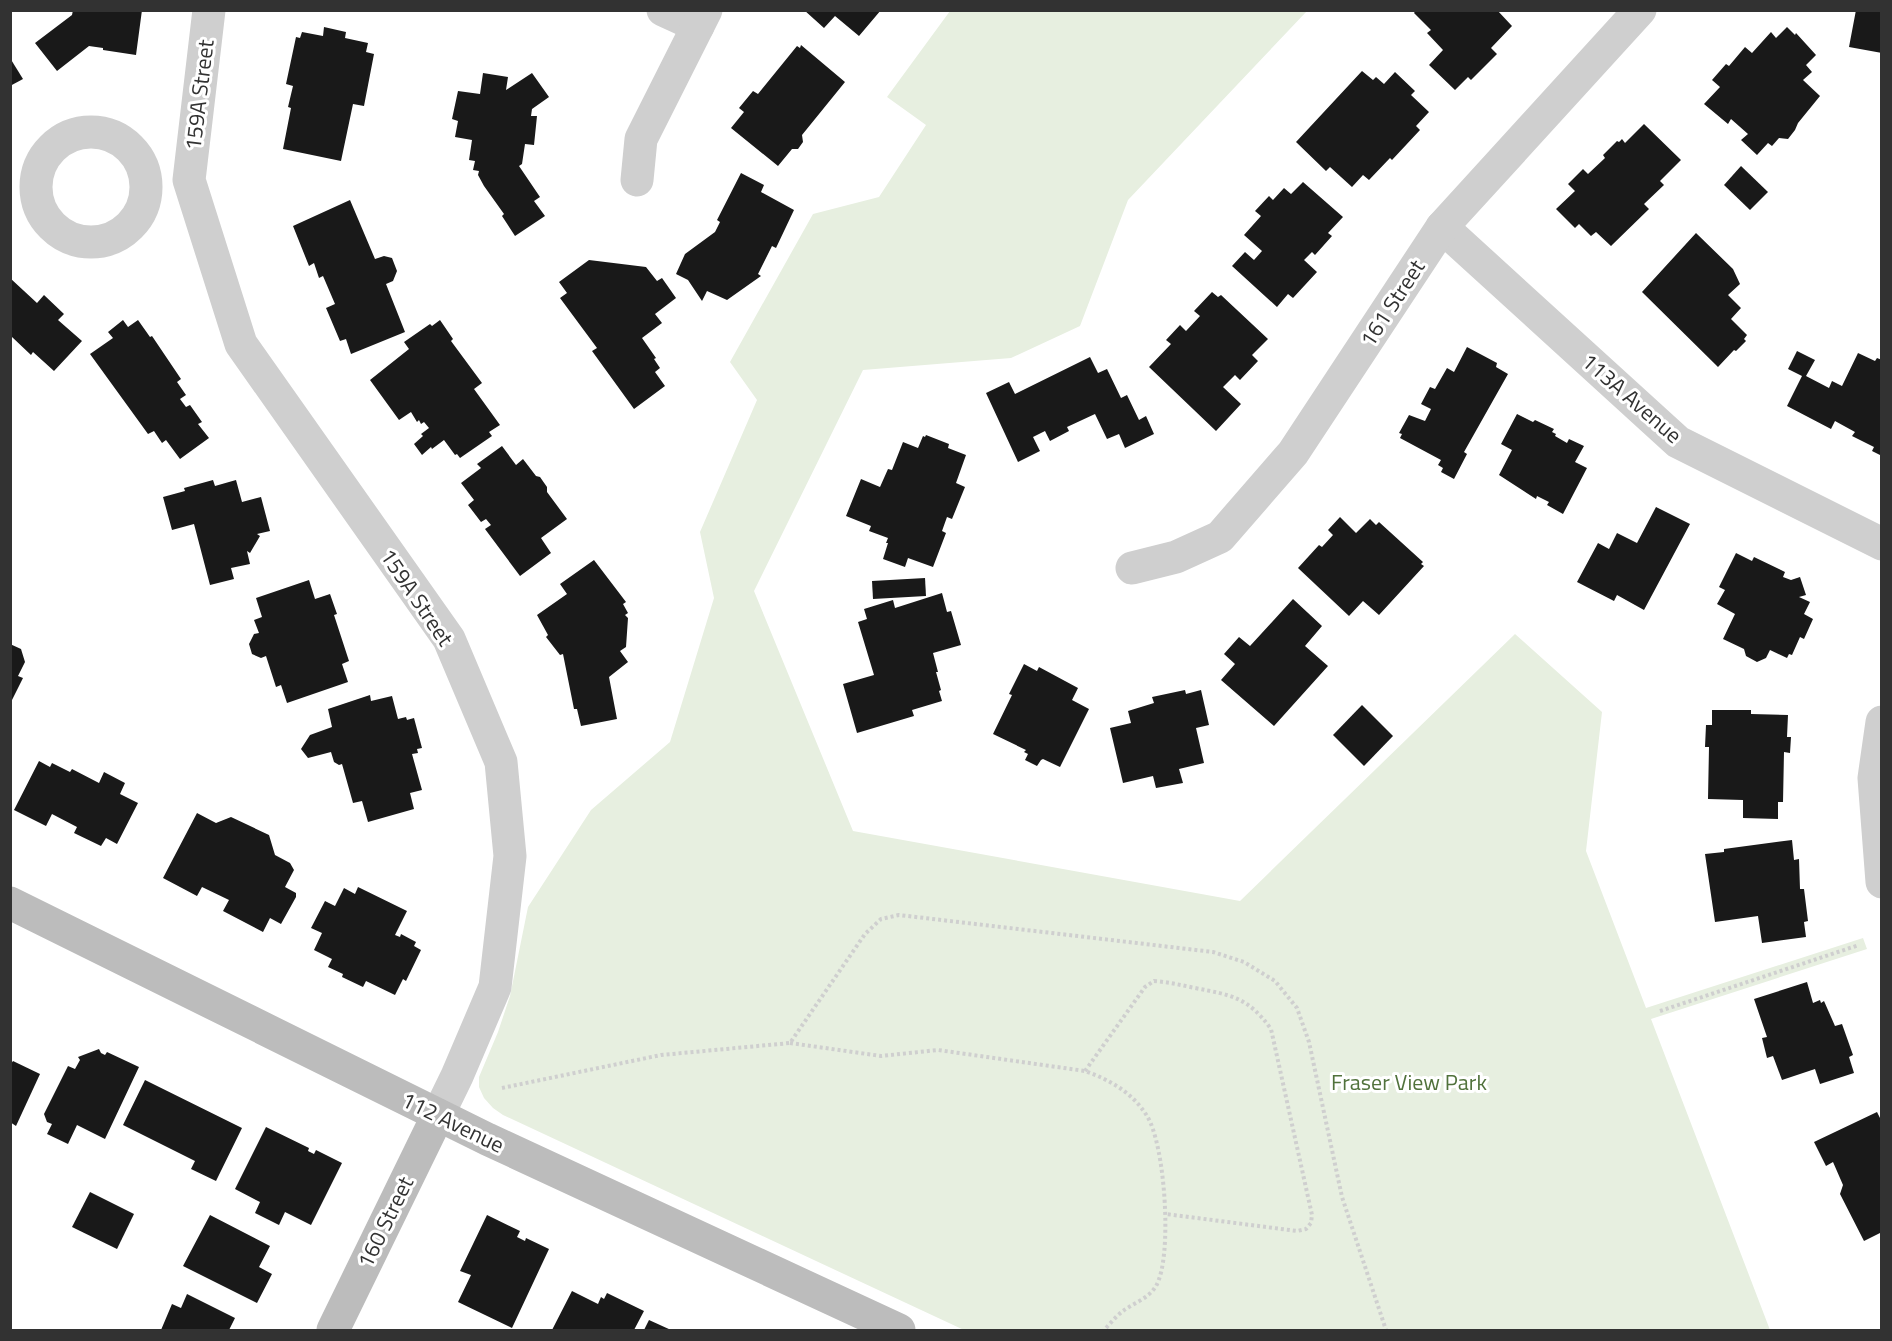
<svg xmlns="http://www.w3.org/2000/svg" width="1892" height="1341" font-family="'Titillium Web',sans-serif">
	<rect width="100%" height="100%" fill="#fff"/>
	<path fill="#e7efe0" d="M950 11H1307L1128 200 1080 326 1011 358 863 370 754 591 853 831 1240 901 1515 634 1602 712 1586 851 1646 1008 1863 938 1867 949 1651 1019 1770 1330H964L503 1115 493 1108 484 1098 479 1087V1077L498 1032 510 996 528 907 591 810 670 742 714 598 700 532 757 400 730 362 813 214 879 197 926 125 887 97Z"/>
	<g fill="#191919">
		<path d="M73 10H142L136 55 103 50V48L89 46 57 71 35 43 72 15Z"/>
		<path d="M804 10H881L859 36 835 16 824 28Z"/>
		<path d="M1416 10H1497L1512 26 1491 48 1497 54 1471 80 1468 77 1455 90 1429 65 1443 50 1427 33 1431 30 1414 13Z"/>
		<path d="M1856 10 1872 12V10H1882V53L1849 47Z"/>
		<path d="M324 27 346 32 345 38 368 43 366 52 374 54 364 106 353 104 341 161 283 149 291 108 288 107 293 86 286 84 296 37 300 38 302 32 323 36Z"/>
		<path d="M1787 27 1795 35 1796 33 1816 55 1806 65 1812 72 1803 80 1820 96 1798 123 1795 130 1788 139 1779 138 1772 146 1768 143 1757 155 1741 140 1748 134 1731 119 1728 124 1704 104 1720 87 1712 80 1726 64 1729 66 1745 47 1752 53 1771 32 1776 38Z"/>
		<path d="M801 45 845 82 802 135 803 142 798 149H792L778 166 731 128 744 112 739 108 753 91 758 94 797 46 800 48Z"/>
		<path d="M10 58 23 79 10 86Z"/>
		<path d="M1362 71 1373 80 1376 77 1384 84 1395 72 1415 91 1411 95 1429 112 1416 126 1420 130 1392 160 1390 158 1369 180 1363 175 1352 187 1330 167 1326 171 1296 142Z"/>
		<path d="M483 73 508 77 506 90 532 73 549 97 532 109 531 116H537L534 145 525 144 522 164 519 166 540 197 534 201 545 216 515 236 502 216 504 214 484 186 478 175 479 171 473 170 475 161 469 160 472 140 455 137 458 121 452 119 458 91 480 94Z"/>
		<path d="M1644 124 1681 160 1660 181 1664 185 1644 204 1649 209 1611 246 1596 232 1591 236 1579 224 1575 228 1556 209 1575 191 1568 184 1583 169 1588 174 1605 158 1603 155 1617 141 1619 142 1622 139 1625 143Z"/>
		<path d="M1741 166 1768 192 1750 210 1724 185Z"/>
		<path d="M741 173 764 185 761 192 794 210 776 248 772 246 758 274 761 276 727 300 707 291 702 301 688 280 676 274 685 254 715 232 720 222 717 220Z"/>
		<path d="M1303 182 1343 217 1328 233 1332 236 1315 255 1312 252 1304 260 1317 272 1293 298 1288 294 1277 307 1232 266 1245 252 1254 260 1262 251 1244 235 1261 216 1255 211 1269 196 1273 200 1284 188 1291 194Z"/>
		<path d="M350 200 375 259 384 256 392 258 397 271 393 281 386 284 405 332 351 354 346 339 340 341 326 308 335 304 323 276 319 278 314 263 309 266 293 226Z"/>
		<path d="M1696 233 1733 269 1740 284 1728 295 1741 308 1731 319 1747 335 1744 339 1746 341 1736 351 1734 350 1718 367 1642 292Z"/>
		<path d="M589 260 646 267 657 281 662 278 676 298 655 314 662 323 642 338 656 358 654 359 660 368 655 372 665 386 634 409 592 351 597 348 560 298 567 293 559 282Z"/>
		<path d="M10 278 37 303 44 295 64 314 58 320 82 341 54 371 33 352 31 355 12 337 10 339Z"/>
		<path d="M1212 292 1218 297 1221 295 1268 339 1252 355 1258 361 1240 380 1235 375 1223 387 1241 404 1216 431 1149 367 1171 344 1166 340 1180 325 1186 331 1200 316 1194 311Z"/>
		<path d="M123 320 128 327 138 320 150 337 152 336 181 379 177 382 186 395 180 399 186 407 190 405 202 422 198 424 209 438 180 459 166 440 162 443 154 431 148 434 90 354 113 338 108 332Z"/>
		<path d="M440 320 453 339 451 341 482 383 474 389 500 425 489 432 492 436 460 458 457 454 455 455 444 440 432 449 431 447 422 455 414 444 423 436 421 434 429 428 424 422 421 424 419 420 417 422 411 412 399 420 370 380 409 349 404 342 430 324 432 326Z"/>
		<path d="M1467 347 1497 363 1496 367 1508 374 1464 452 1467 454 1454 479 1441 472 1443 468 1438 465 1441 460 1400 438 1402 434 1399 433 1409 415 1425 421 1431 409 1421 404 1430 387 1435 389 1447 368 1454 372Z"/>
		<path d="M1797 351 1815 360 1806 376 1829 388 1832 381 1842 386 1858 353 1875 361 1877 358 1882 360V456L1872 451 1874 447 1852 436 1855 432 1835 421 1831 429 1787 406 1802 376 1788 369Z"/>
		<path d="M1090 357 1098 373 1107 369 1121 398 1127 395 1139 420 1146 416 1154 434 1125 448 1119 434 1107 439 1095 414 1067 427 1069 431 1050 441 1045 431 1033 437 1040 451 1018 462 986 393 1009 382 1015 394Z"/>
		<path d="M1517 414 1533 422 1535 420 1554 429 1552 432 1556 434 1555 436 1567 443 1569 439 1584 446 1575 462 1587 468 1563 514 1547 505 1549 502 1537 496 1536 499 1499 475 1512 450 1501 444Z"/>
		<path d="M926 435 949 444 948 448 966 455 956 483 965 487 952 519 947 517 942 531 946 533 933 567 908 558 905 567 883 559 888 543H886L888 538 869 531 871 526 846 516 861 479 880 487 888 469 892 470 903 442 918 448 923 436 925 437Z"/>
		<path d="M502 446 516 465 523 459 536 476 540 477 547 487V492L567 519 541 538 551 553 520 576 485 529 491 525 486 519 481 522 468 505 474 500 461 483 481 468 477 464Z"/>
		<path d="M213 480 215 486 236 480 242 502 261 497 270 531 257 534 260 536 250 553 247 551 250 564 231 568 234 579 210 585 194 524 172 530 163 497 185 491 184 488Z"/>
		<path d="M1656 507 1690 524 1644 610 1617 595 1614 601 1577 582 1598 543 1609 549 1617 533 1637 543Z"/>
		<path d="M1340 517 1356 533 1370 519 1376 525 1379 522 1423 562 1421 564 1424 566 1379 615 1363 601 1349 616 1298 568 1319 545 1322 547 1333 535 1328 530Z"/>
		<path d="M1736 553 1752 561 1754 557 1785 572 1783 577 1791 580 1800 577 1806 595 1799 597 1810 602 1804 614 1813 619 1804 639 1800 637 1792 655 1789 654 1787 658 1770 650 1766 658 1757 662 1746 656 1744 649 1723 639 1735 614 1717 604 1725 590 1719 587Z"/>
		<path d="M594 560 626 602 623 604 628 613 625 615 628 618 626 647 620 651 628 662 609 677 617 719 581 726 577 709H574L563 654 560 655 546 637 548 635 537 615 567 594 560 584Z"/>
		<path d="M925 578 926 596 873 599 872 581Z"/>
		<path d="M309 580 315 599 330 594 337 614 334 615 349 661 342 664 348 682 287 703 281 685 276 687 266 656 261 658 252 654 249 644 254 634 259 633 254 620 262 617 256 598Z"/>
		<path d="M942 593 947 612 951 611 961 645 933 653 938 672H936L941 690 939 691 942 701 912 710 914 716 857 733 843 684 874 675 858 622 867 619 864 609 893 600 895 608Z"/>
		<path d="M1293 599 1322 626 1305 646 1328 666 1274 726 1221 680 1235 664 1224 654 1239 637 1250 646Z"/>
		<path d="M10 644 21 649 25 662 18 676 23 678 10 704Z"/>
		<path d="M1024 664 1037 671 1039 667 1078 688 1072 700 1089 709 1060 767 1043 759 1041 760 1037 766 1025 760 1028 754 1024 752 1026 750 993 734 1012 695 1009 694Z"/>
		<path d="M1185 690 1186 694 1201 690 1209 725 1196 728 1204 763 1179 769 1183 783 1156 788 1153 776 1123 783 1110 728 1131 723 1128 711 1154 703 1152 697Z"/>
		<path d="M370 695 371 701 392 696 398 719 406 717 407 720 414 718 422 748 417 749 418 753 412 754 422 790 410 793 414 809 368 822 362 801 353 803 342 764 339 765 334 762 331 752 308 758 301 749 310 735 332 727 328 709Z"/>
		<path d="M1362 705 1393 736 1364 766 1333 735Z"/>
		<path d="M1712 710H1751V714L1788 715 1787 737H1791L1790 753 1784 752 1783 802H1778V819L1743 818V800L1708 799 1709 747H1705L1706 725H1712Z"/>
		<path d="M39 761 50 767 52 763 70 772 72 769 99 783 104 772 125 783 120 794 138 803 117 844 106 838 101 846 74 833 77 827 52 814 46 826 14 810Z"/>
		<path d="M197 813 216 823 231 817 269 835 275 855 290 863 294 870 285 887 296 893V897L281 924 270 918 263 932 223 911 229 900 202 887 197 896 163 878Z"/>
		<path d="M1792 840 1794 860 1799 859 1800 889H1804L1808 921 1804 922 1806 937 1762 943 1758 916 1715 922 1705 854 1724 852V849Z"/>
		<path d="M358 887 407 911 395 935 400 937 401 934 416 942 414 946 421 950 406 981 403 979 395 995 366 981 363 987 342 977 343 974 328 967 332 959 314 950 322 933 311 928 325 901 335 906 344 888 355 894Z"/>
		<path d="M1807 982 1813 1003 1820 1000 1821 1003 1824 1001 1835 1026 1842 1024 1853 1055 1849 1057 1854 1073 1820 1084 1815 1069 1782 1080 1773 1056 1767 1058 1762 1038 1767 1037 1754 999Z"/>
		<path d="M99 1049 101 1053 105 1055 107 1052 139 1067 105 1139 77 1125 68 1144 47 1134 52 1124 47 1122 44 1114 68 1066 75 1069 80 1060 78 1057Z"/>
		<path d="M13 1061 40 1074 16 1126 10 1122V1065Z"/>
		<path d="M145 1080 242 1128 216 1181 191 1169 195 1161 123 1125Z"/>
		<path d="M1877 1112 1882 1122V1232L1864 1241 1840 1194 1843 1185 1833 1162 1826 1166 1814 1142Z"/>
		<path d="M266 1127 309 1148 308 1151 314 1154 316 1150 342 1163 311 1225 285 1212 279 1225 255 1213 260 1202 235 1189Z"/>
		<path d="M90 1192 134 1214 117 1249 72 1227Z"/>
		<path d="M210 1215 270 1246 259 1267 272 1274 257 1303 183 1266Z"/>
		<path d="M487 1215 520 1231 517 1237 525 1241 526 1238 549 1249 512 1328 458 1302 471 1275 460 1271Z"/>
		<path d="M572 1291 598 1304 601 1297 604 1299 607 1293 644 1311 634 1330H552Z"/>
		<path d="M187 1294 235 1318 229 1330H161L172 1304 181 1308Z"/>
		<path d="M649 1320 671 1330H644Z"/>
	</g>
	<g fill="none" stroke-linecap="round" stroke-linejoin="round">
		<g stroke="#cfcfcf" stroke-width="4" stroke-dasharray="3 3" stroke-linecap="butt">
			<path d="M1660 1011 1859 945"/>
			<path d="M790 1043 881 1056 938 1050 1085 1071C1110 1080 1133 1093 1147 1116 1165 1144 1173 1257 1156 1286 1149 1298 1134 1303 1123 1311 1116 1316 1110 1324 1104 1330"/>
			<path d="M1085 1071 1145 987 1154 981C1168 982 1181 985 1195 988 1231 995 1248 997 1271 1029L1312 1215 1311 1223 1306 1229 1297 1231 1166 1214"/>
			<path d="M502 1088 661 1055 790 1043 865 934 881 919 899 915 1213 952 1244 962 1275 981 1297 1008 1309 1042 1342 1197 1386 1330"/>
		</g>
		<g stroke="#cfcfcf" stroke-width="33">
			<path d="M209 10 189 180 241 344 449 639 501 762 510 856 495 987 457 1076 438 1115"/>
			<path d="M663 10 698 26"/>
			<circle cx="91" cy="187" r="55"/>
			<path d="M637 180 641 139 706 10"/>
			<path d="M1442 227 1678 442 1882 544"/>
			<path d="M1132 568 1176 557 1220 537 1293 453 1442 227 1640 10"/>
			<path d="M1882 722 1874 778 1882 882"/>
		</g>
		<g stroke="#bcbcbc" stroke-width="33">
			<path d="M10 903 487 1139 899 1330"/>
			<path d="M333 1330 438 1115"/>
		</g>
	</g>
	<g text-anchor="middle" stroke-width="6" stroke-linejoin="round" paint-order="stroke">
		<g font-size="22" fill="#323232" stroke="#fff">
			<text transform="translate(199 95) rotate(-83)" y="8">159A Street</text>
			<text transform="translate(1392 303) rotate(-57)" y="8">161 Street</text>
			<text transform="translate(1632 398) rotate(41)" y="8">113A Avenue</text>
			<text transform="translate(417 597) rotate(56)" y="8">159A Street</text>
			<text transform="translate(453 1122) rotate(26)" y="8">112 Avenue</text>
			<text transform="translate(385 1222) rotate(-64)" y="8">160 Street</text>
		</g>
		<g font-size="22" fill="#51723c" stroke="#fff">
			<text x="1409" y="1090">Fraser View Park</text>
		</g>
	</g>
	<rect width="1892" height="1341" fill="none" stroke="#323232" stroke-width="24"/>
</svg>
